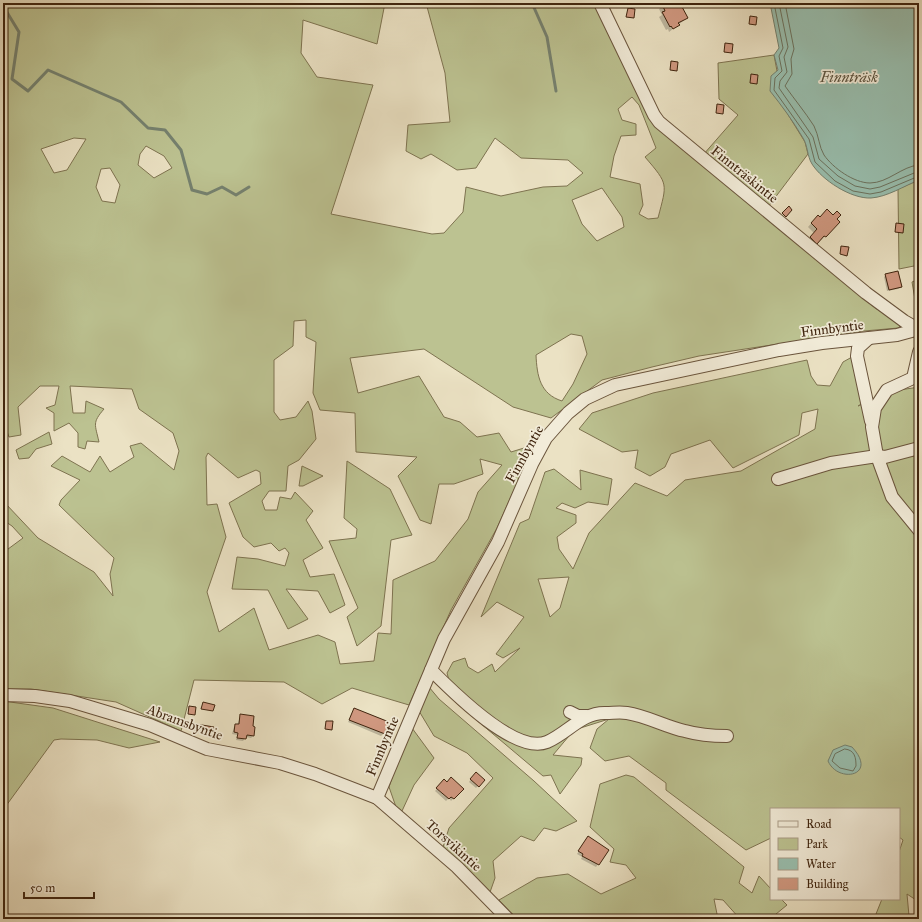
<svg xmlns="http://www.w3.org/2000/svg" width="922" height="922" font-family="'IM FELL Great Primer',serif">
	<rect width="100%" height="100%" fill="#ebe2c4"/>
	<filter id="stains"><feTurbulence type="fractalNoise" baseFrequency=".005" numOctaves="4"/><feColorMatrix values="0 0 0 0 .2 0 0 0 0 .09 0 0 0 0 .02 0 0 0 .5 -.17"/></filter>
	<radialGradient id="worn" r=".72"><stop offset=".6" stop-color="#630" stop-opacity="0"/><stop offset="1" stop-color="#630" stop-opacity=".3"/></radialGradient>
	<g fill="#bcc291" stroke="#7e7350" fill-rule="evenodd">
		<path d="M3 3H385L377 44 303 20 301 53 317 77 373 85 331 214 432 234 444 233 463 212 466 187 501 196 543 187 567 186 583 173 568 160 521 158 495 138 476 168 457 170 431 154 421 159 406 151 408 125 450 122 445 73 426 3H596L645 106 762 212 875 308 902 324 898 328 864 331 699 356 652 367 602 380 551 418 513 407 424 349 350 358 358 393 419 376 444 417 460 422 477 437 499 433 511 452 524 448 528 459 497 528 451 610 409 705 352 688 322 704 284 682 194 680 181 731 116 702 31 689H3L4 552 23 538 12 526 3 520V503H5L38 538 94 572 113 596 110 574 114 558 59 505 61 500 80 480 51 466 62 456 90 472 100 456 110 472 134 457 130 446 141 443 174 470 179 451 173 433 139 409 132 389 70 386 73 413H85L86 401 104 409C92 423 95 424 99 442L87 441 85 449 78 447V433L69 423 54 431V413L46 408 55 405 59 386H40L18 407 21 435 9 437 3 420V410L6 403 3 391ZM632 97 639 105 656 148 645 157C669 185 667 183 658 218L648 219 639 214 643 205 640 184 610 177 614 156 621 136 636 135V124L622 120 618 109ZM74 138 86 139 67 170 54 173 41 149ZM146 146 164 156 172 168 154 178 138 165 140 154ZM110 168 120 185 115 203 102 201 96 187 101 169ZM602 188 622 217 624 227 597 241 582 224 572 200ZM306 320V337L316 342 313 393 320 410 355 413 356 452 417 457 398 476 420 520 431 524 439 484H454L483 474 480 459 502 465 478 492 468 519 435 561 393 580 391 634 378 633 374 661 340 664 335 642 318 635 269 650 254 608 219 632 207 592 226 537 217 504 207 505 206 457 208 453 238 478 256 470 260 472 261 484 229 503 243 537 254 547 271 543 279 551 285 548 289 553 285 566 258 559 237 557 232 589 268 590 288 629 308 619 286 589 318 591 330 613 345 605 334 574 310 577 303 560 323 548 306 520 313 511 295 492 291 499 280 497 277 510H265L262 501 269 491H286L288 466 299 460 316 439 312 411 308 401 296 417 280 420 274 412V360L293 346 294 321ZM571 334 582 336 587 354 573 384 562 401C540 394 537 376 536 355Z"/>
		<path d="M774 55 784 108 805 142 808 154 768 207 703 155 738 115 719 99 718 63Z"/>
		<path d="M919 180V265L899 269 898 189Z"/>
		<path d="M919 279V323L912 282Z"/>
		<path d="M852 357 863 403 858 406 893 391 919 387V902L907 894 909 916 907 919H881L876 914 882 899H899V852L903 840 899 837V809H771V838L746 850 666 790V783L629 756 605 761 590 748 597 729 609 719 574 730 553 755 582 758 581 765 560 794 551 775 543 776 455 702 447 673 453 662 465 658 468 667 478 673 492 664 495 672 520 648 503 658 496 654 524 617 497 602 481 617 520 523 529 519 545 472 554 469 581 490 580 470 612 479 608 505 588 502 575 508 562 503 556 508 576 515V523L557 537 559 549 573 569 589 533 635 483 667 496 685 480 741 471 815 429 818 409 802 413 799 435 733 468 710 440 671 454 665 467 650 476 635 468 638 450 622 452 579 429 592 413 653 393 807 360 811 376 817 385 830 386 843 362ZM569 577 560 608 550 617 538 579Z"/>
		<path d="M49 432 52 444 36 449 29 458 19 459 16 450Z"/>
		<path d="M347 461 390 489 412 535 391 540 381 626 357 646 347 617 358 608 329 541 356 538 357 529 344 518Z"/>
		<path d="M302 466 323 476 303 486H299Z"/>
		<path d="M429 687 439 699 534 781 577 821 556 831 544 828 534 841 521 836 493 861 495 878 489 895 443 847 449 828 493 778 467 753 434 736 419 711Z"/>
		<path d="M3 701 53 708 160 742 129 748 97 740 61 739 54 740 3 810Z"/>
		<path d="M412 728 434 758 414 785 402 811 396 807 389 787 401 751Z"/>
		<path d="M626 775 634 777 744 867 739 883 752 893 759 876 771 889V899H781L787 905 770 919H740L723 900 714 899 718 919H517L499 900 537 878 568 874 601 894 636 878 626 865 610 862 614 849 590 827 600 784Z"/>
	</g>
	<g fill="#99bfaf" stroke="#75816f">
		<path d="M770 3H919V180C904 186 887 197 871 198 851 199 822 180 812 164 807 156 808 146 803 138 793 121 782 106 770 91L771 76 778 70 774 55 779 48Z"/>
		<path d="M845 745 852 747C879 776 838 784 828 761L833 750Z"/>
	</g>
	<g fill="#0003">
		<path d="M666 3H682L680 6 687 18 669 32 668 29 666 30 659 17 662 15 659 9Z"/>
		<path d="M820 218 836 219 838 222 821 240 820 239 813 246 807 241 814 233 808 227 814 220Z"/>
		<path d="M886 275 901 287 898 289 887 291 884 277Z"/>
		<path d="M355 709 384 733 381 736 348 722Z"/>
		<path d="M241 715 251 727 254 728 253 736 251 738 246 737 243 741 236 740 237 735 232 734 234 727 237 725Z"/>
		<path d="M196 725 211 732 209 735 193 732Z"/>
		<path d="M473 776 478 786 476 788 469 782Z"/>
		<path d="M444 781 462 789 451 801 449 798 446 801 435 791Z"/>
		<path d="M586 839 608 850 596 867 581 859 582 857 577 854Z"/>
	</g>
	<g fill="none" stroke-linecap="round" stroke-linejoin="round">
		<g stroke="#6c725e" stroke-width="1">
			<path d="M774 3 783 48 779 56 782 71 775 78 774 90 809 139 815 162 835 181 853 191 870 194 881 192 919 176"/>
			<path d="M779 3 788 47 784 57 787 72 780 81 779 88 813 137 819 159 838 176 855 186 870 189 880 187 919 171"/>
			<path d="M785 3 794 49 791 59 792 74 785 86C795 100 805 112 814 126 819 136 819 147 824 155 833 168 854 183 870 183 888 183 902 166 919 165"/>
			<path d="M845 749C855 750 856 758 856 766L853 771 840 768 832 761 835 754Z"/>
		</g>
		<g stroke="#75816f" stroke-width="3">
			<path d="M6 3 5 9 19 32 12 79 28 91 48 70 121 102 148 128 165 130 181 150 192 190 207 194 222 187 236 195 249 187"/>
			<path d="M532 3 547 37 556 91"/>
		</g>
	</g>
	<g fill="#d09880" stroke="#3f240e">
		<path d="M664 3H684L681 5 688 18 678 23 680 25 673 29 671 26 670 27 662 12 665 11 662 4Z"/>
		<path d="M628 8 635 9 634 18 626 17Z"/>
		<path d="M750 16 757 17 756 25 749 24Z"/>
		<path d="M725 43 733 44 732 53 724 52Z"/>
		<path d="M671 61 678 62 677 71 670 70Z"/>
		<path d="M751 74 758 75 757 84 750 83Z"/>
		<path d="M717 104 724 105 723 114 716 113Z"/>
		<path d="M789 206 792 210 786 217 782 213Z"/>
		<path d="M827 209 833 215 837 211 841 215 837 219 840 222 826 237 824 236 817 244 810 237 817 229 811 223 818 215 820 217Z"/>
		<path d="M896 223 904 224 903 233 895 232Z"/>
		<path d="M841 246 849 247 847 256 840 254Z"/>
		<path d="M898 271 902 287 889 290 885 274Z"/>
		<path d="M203 702 215 705 213 711 201 709Z"/>
		<path d="M189 706 196 707 195 715 188 714Z"/>
		<path d="M354 708 389 722 385 734 349 720Z"/>
		<path d="M240 714 254 716 253 726 255 727 254 736 247 735 246 739 237 738 238 733 234 732 235 724H239Z"/>
		<path d="M326 721H333L332 730 325 729Z"/>
		<path d="M196 724 214 727 212 733 195 730Z"/>
		<path d="M476 772 485 780 479 787 470 779Z"/>
		<path d="M451 777 464 789 454 799 451 797 449 799 436 788 444 779 447 782Z"/>
		<path d="M588 836 609 850 599 865 582 856 583 854 578 851Z"/>
	</g>
	<g fill="none" stroke-linecap="round" stroke-linejoin="round">
		<g stroke="#6a543c" stroke-width="14">
			<g id="minor">
				<path d="M600 3 654 115 659 122 866 293 904 321 918 329"/>
				<path d="M869 338 858 348 857 356 871 421"/>
				<path d="M919 352 913 378 887 390 875 408 872 427 877 456 892 497 919 530"/>
				<path d="M778 479 831 463 877 456 885 457 919 448"/>
				<path d="M431 670C452 691 515 755 547 742 568 733 582 712 606 713 613 713 620 712 627 713 647 716 666 727 685 731 699 735 713 736 727 736"/>
				<path d="M3 695 35 696 70 701 150 725 207 749 280 763 315 774 377 798 457 867 508 919"/>
				<path d="M570 712 578 716H587"/>
				<path d="M377 798 444 639 498 542 532 464 546 438 568 413 585 399 615 385 779 350 822 343 897 335 919 329"/>
			</g>
		</g>
		<use href="#minor" stroke="#f2ecd9" stroke-width="12"/>
	</g>
	<g text-anchor="middle" stroke-width="3.5" stroke-linejoin="round" paint-order="stroke">
		<g font-size="14" fill="#3f240e" stroke="#f2ecd9">
			<text transform="translate(745 174) rotate(39)" y="5">Finnträskintie</text>
			<text transform="translate(832 328) rotate(-7)" y="5">Finnbyntie</text>
			<text transform="translate(524 454) rotate(-61)" y="5">Finnbyntie</text>
			<text transform="translate(185 722) rotate(20)" y="5">Abramsbyntie</text>
			<text transform="translate(382 746) rotate(-67)" y="5">Finnbyntie</text>
			<text transform="translate(454 845) rotate(42)" y="5">Torsvikintie</text>
		</g>
		<g font-size="15" font-style="italic" fill="#5a523e" stroke="#f2ecd9">
			<text x="849" y="82">Finnträsk</text>
		</g>
	</g>
	<rect width="922" height="922" fill="none" stroke="#ebe2c4" stroke-width="16"/>
	<rect x="4" y="4" width="914" height="914" fill="none" stroke="#3f240e" stroke-width="2"/>
	<rect x="8" y="8" width="906" height="906" fill="none" stroke="#3f240e"/>
	<rect x="770" y="808" width="130" height="92" fill="#f2ecd9" stroke="#aa9c88"/>
	<rect x="778" y="821" width="20" height="6" fill="#f2ecd9" stroke="#aa9c88"/>
	<text x="806" y="828" font-size="12" fill="#3f240e">Road</text>
	<rect x="778" y="838" width="20" height="12" fill="#bcc291" stroke="#aa9c88"/>
	<text x="806" y="848" font-size="12" fill="#3f240e">Park</text>
	<rect x="778" y="858" width="20" height="12" fill="#99bfaf" stroke="#aa9c88"/>
	<text x="806" y="868" font-size="12" fill="#3f240e">Water</text>
	<rect x="778" y="878" width="20" height="12" fill="#d09880" stroke="#aa9c88"/>
	<text x="806" y="888" font-size="12" fill="#3f240e">Building</text>
	<path d="M24 892v6h70v-6" fill="none" stroke="#3f240e" stroke-width="2"/>
	<text x="30" y="892" font-size="12" fill="#3f240e" stroke="#f2ecd9" stroke-width="3" paint-order="stroke">50 m</text>
	<rect width="100%" height="100%" filter="url(#stains)"/>
	<rect width="100%" height="100%" fill="url(#worn)"/>
</svg>
